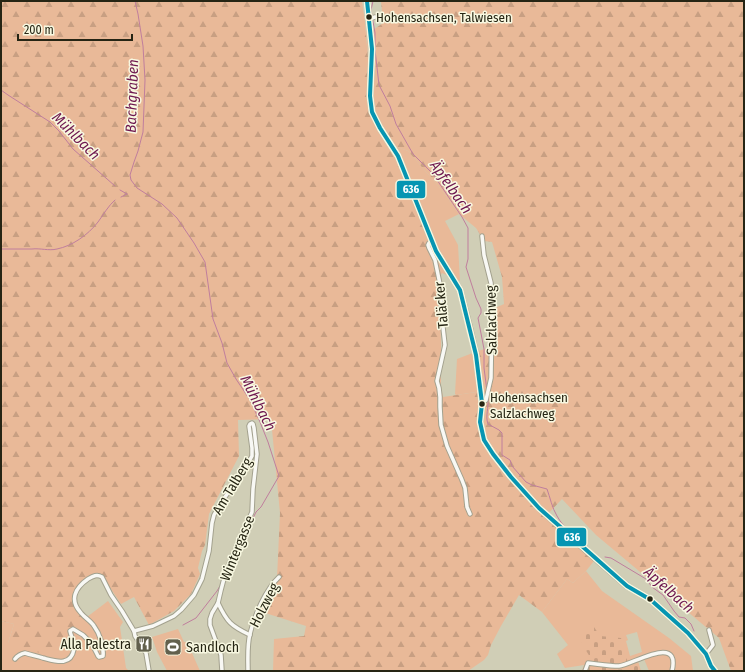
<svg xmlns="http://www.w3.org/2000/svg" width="745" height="672" font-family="'Fira Sans Condensed',sans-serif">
	<defs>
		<pattern id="forest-firs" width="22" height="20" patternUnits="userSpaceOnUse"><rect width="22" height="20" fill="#e9b998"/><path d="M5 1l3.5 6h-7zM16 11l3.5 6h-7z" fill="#c89f82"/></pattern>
		<pattern id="cemetery-stones" width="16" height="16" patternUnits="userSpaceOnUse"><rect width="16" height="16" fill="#e9b998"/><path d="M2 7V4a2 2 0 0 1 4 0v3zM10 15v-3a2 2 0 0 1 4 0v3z" fill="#c89f82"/></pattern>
	</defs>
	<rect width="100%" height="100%" fill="#d0ceb6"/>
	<g fill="#e9b998" fill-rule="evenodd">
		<path d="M366 30H373L374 51 395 146 408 151 440 188 459 214 445 221 458 245 460 281 442 273 438 281 437 279 426 243 373 119Z"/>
		<path d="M478 351 483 391 456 395 455 394 457 359Z"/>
		<path d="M586 571 602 591 669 638 691 656 693 671H649L644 659 628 665V669L614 670 590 665 587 671H582L584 665 565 668 557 654 568 645 542 612 567 579 573 583ZM637 632 642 652 630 656 626 641 628 640 626 635Z"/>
		<path d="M108 601 123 622 120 627 126 668 129 671H1V621L14 624 8 643 87 617Z"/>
		<path d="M178 629 184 642H187L200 671H167L157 652 152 637Z"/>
	</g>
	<path fill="url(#forest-firs)" d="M1 1H362L365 22 373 119 397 162 430 239 426 244 439 285 441 344V387L443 397 483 391 478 351 492 347 495 308 504 304 502 277 492 242 484 241 476 228 459 214 440 188 408 151 395 146 381 125 373 107V30L383 23 381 1H744V671H731L719 638 633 566 596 535 562 499 546 516 594 561 586 571 573 583 567 579 542 612 519 595 501 626 491 645 488 655 484 660 468 671H273L274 639 304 636 306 626 259 611 277 578 280 513 271 419 238 420 239 456 209 514 205 545 202 551 198 568 200 574 191 594 174 611 149 625 134 597 121 604 103 577 95 576 79 585 72 596 80 609 87 617 53 657 8 643 14 624 1 621Z"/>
	<g fill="url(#cemetery-stones)">
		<path d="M592 624 600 636 621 638 628 663C618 664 598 667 591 658 586 652 582 642 578 635Z"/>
		<path d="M638 661 641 671H587L590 665 613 667 614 670 627 669 628 665Z"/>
	</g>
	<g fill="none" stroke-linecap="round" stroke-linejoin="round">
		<g stroke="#c07e9d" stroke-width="1">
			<path d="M135 1 138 14 143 46 145 80 143 132 138 151 134 162 130 175 131 180 137 188 162 204 177 218 194 243 205 262 213 319 222 343 227 363 236 379 250 400 260 422 268 442 279 476 261 507 256 512 233 559"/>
			<path d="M373 1 371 10 375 33V50L379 85 390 106 396 124 413 154 433 174 462 217 468 228V259L466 267 476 298 481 309V313L478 318 484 349V368L487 391"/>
			<path d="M1 90 8 95 50 122 59 131 73 149 115 186"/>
			<path d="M120 190 127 194"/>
			<path d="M121 197 127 194"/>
			<path d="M1 249H32C40 248 49 251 57 249 72 246 88 235 98 222 104 214 108 206 115 200"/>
			<path d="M488 398C489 408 485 416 488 424L499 430 502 433V455L510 460 512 466 526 482 532 485 547 489C550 497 552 508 557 516 564 529 578 539 589 548"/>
			<path d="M605 557 611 558 646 579 652 587 663 595 674 611 679 617 685 618 691 624 694 631"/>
			<path d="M183 625 196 618 217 591 220 586"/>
		</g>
		<g stroke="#a3a18e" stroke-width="5.5">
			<g id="street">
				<path d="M369 19 375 17"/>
				<path d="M482 236 484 255 491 283 492 307 491 378 486 400 482 403"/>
				<path d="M432 242 429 243 428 245 429 248 435 260 441 289V310L445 345 437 381 439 388 440 397V407L441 425 447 446 462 480 465 488 467 507 470 514"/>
				<path d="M218 603C227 622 231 626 250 635"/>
				<path d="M134 631 153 626 174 616 181 610 194 595 202 579 209 551 212 523 214 515 220 504 245 469 252 456V448L249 426 250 424 252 423 253 424 254 428 257 454 253 489 252 512 226 571 221 590 218 603 212 613 210 619V625L221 655 222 671"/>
				<path d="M706 654 713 645 709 630"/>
				<path d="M15 659C18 655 20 654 25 653 31 655 37 656 43 658 55 661 71 667 74 649 75 642 71 637 70 631L73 629 83 635 92 644 98 656 99 657 103 656C104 647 100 634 94 626 91 621 85 618 81 613 69 600 75 588 88 579 93 576 97 574 102 577L111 595 122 611 134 631 135 636 146 653 149 671"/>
				<path d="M248 671C248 659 247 645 250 634 254 616 266 589 279 577"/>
				<path d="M585 671 588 663C598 664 609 666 619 666 632 665 681 633 672 671"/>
			</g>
		</g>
		<g stroke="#a3a18e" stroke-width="7">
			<path id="secondary" d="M367 1 372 49 370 96 372 112 380 128 398 156 436 251 460 290 469 325 476 355 482 403 480 422 484 440 493 454 511 477 539 508 572 538 627 586 651 600 688 633 706 654 711 666 715 671"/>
		</g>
		<use href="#street" stroke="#f8f8f4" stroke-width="3.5"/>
		<use href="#secondary" stroke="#f8f8f4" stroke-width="5"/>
		<g stroke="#f8f8e1" stroke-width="7">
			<path id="bus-1" d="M367 1 372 49 370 96 372 112 380 128 398 156 436 251 460 290 476 355 482 403 480 422 484 440 493 454 511 477 539 508 627 586 651 600 688 633 706 654 711 666 715 671"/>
		</g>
		<use href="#bus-1" stroke="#0695b2" stroke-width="4"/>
	</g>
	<defs>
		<g id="restaurant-square" transform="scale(0.9)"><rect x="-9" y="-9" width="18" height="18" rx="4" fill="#62604d" stroke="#f8f8e1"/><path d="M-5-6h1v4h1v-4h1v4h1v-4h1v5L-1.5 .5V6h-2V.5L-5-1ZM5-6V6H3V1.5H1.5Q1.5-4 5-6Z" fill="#fff"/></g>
		<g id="stadium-square" transform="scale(0.9)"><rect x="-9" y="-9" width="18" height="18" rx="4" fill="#62604d" stroke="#f8f8e1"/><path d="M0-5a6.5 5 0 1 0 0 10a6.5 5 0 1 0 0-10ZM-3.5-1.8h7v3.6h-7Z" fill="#fff"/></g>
	</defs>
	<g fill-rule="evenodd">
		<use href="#restaurant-square" x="144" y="644"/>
		<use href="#stadium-square" x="173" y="647"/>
	</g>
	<g fill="#262514" stroke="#f8f8e1" stroke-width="1.5">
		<circle cx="369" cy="17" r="3.5"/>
		<circle cx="482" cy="404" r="3.5"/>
		<circle cx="650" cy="599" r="3.5"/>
	</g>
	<g text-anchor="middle" stroke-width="3" stroke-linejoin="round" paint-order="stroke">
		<g font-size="13" fill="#262514" stroke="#f8f8e1" text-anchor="start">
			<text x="376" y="22">Hohensachsen, Talwiesen</text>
			<text x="490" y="402">Hohensachsen<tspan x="490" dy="16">Salzlachweg</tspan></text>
		</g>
		<g font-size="14" fill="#262514" stroke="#f8f8e1">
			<text transform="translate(441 305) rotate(-95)" y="5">Taläcker</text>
			<text transform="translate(491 320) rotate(-91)" y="5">Salzlachweg</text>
			<text transform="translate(232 486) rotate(-59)" y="5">Am Talberg</text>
			<text transform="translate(237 548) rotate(-68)" y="5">Wintergasse</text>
			<text transform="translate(264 605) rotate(-63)" y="5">Holzweg</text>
		</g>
		<g font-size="14" fill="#262514" stroke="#f8f8e1" text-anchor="end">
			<text x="131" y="649">Alla Palestra</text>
			<text x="186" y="652" text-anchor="start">Sandloch</text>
		</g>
		<g font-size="15" font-style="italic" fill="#6e174f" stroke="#f8f8e1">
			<text transform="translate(132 96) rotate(-88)" y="5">Bachgraben</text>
			<text transform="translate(76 136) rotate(45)" y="5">Mühlbach</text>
			<text transform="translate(451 187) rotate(55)" y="5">Äpfelbach</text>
			<text transform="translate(258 403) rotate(63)" y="5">Mühlbach</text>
			<text transform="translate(669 590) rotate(42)" y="5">Äpfelbach</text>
		</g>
	</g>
	<g stroke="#f8f8e1" stroke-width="1.5">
		<rect x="396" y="180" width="30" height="19" rx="4" fill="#0695b2"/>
		<rect x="556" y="527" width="31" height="20" rx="4" fill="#0695b2"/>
	</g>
	<g font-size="11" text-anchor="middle" font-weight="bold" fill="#fff">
		<text x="411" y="193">636</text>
		<text x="572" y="541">636</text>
	</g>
	<rect width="745" height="672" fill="none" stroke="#262514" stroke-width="4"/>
	<path d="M18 34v6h114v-6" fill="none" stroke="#262514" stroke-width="2"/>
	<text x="24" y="34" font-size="12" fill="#262514" stroke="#f8f8e1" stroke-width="3" paint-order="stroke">200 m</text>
</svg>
